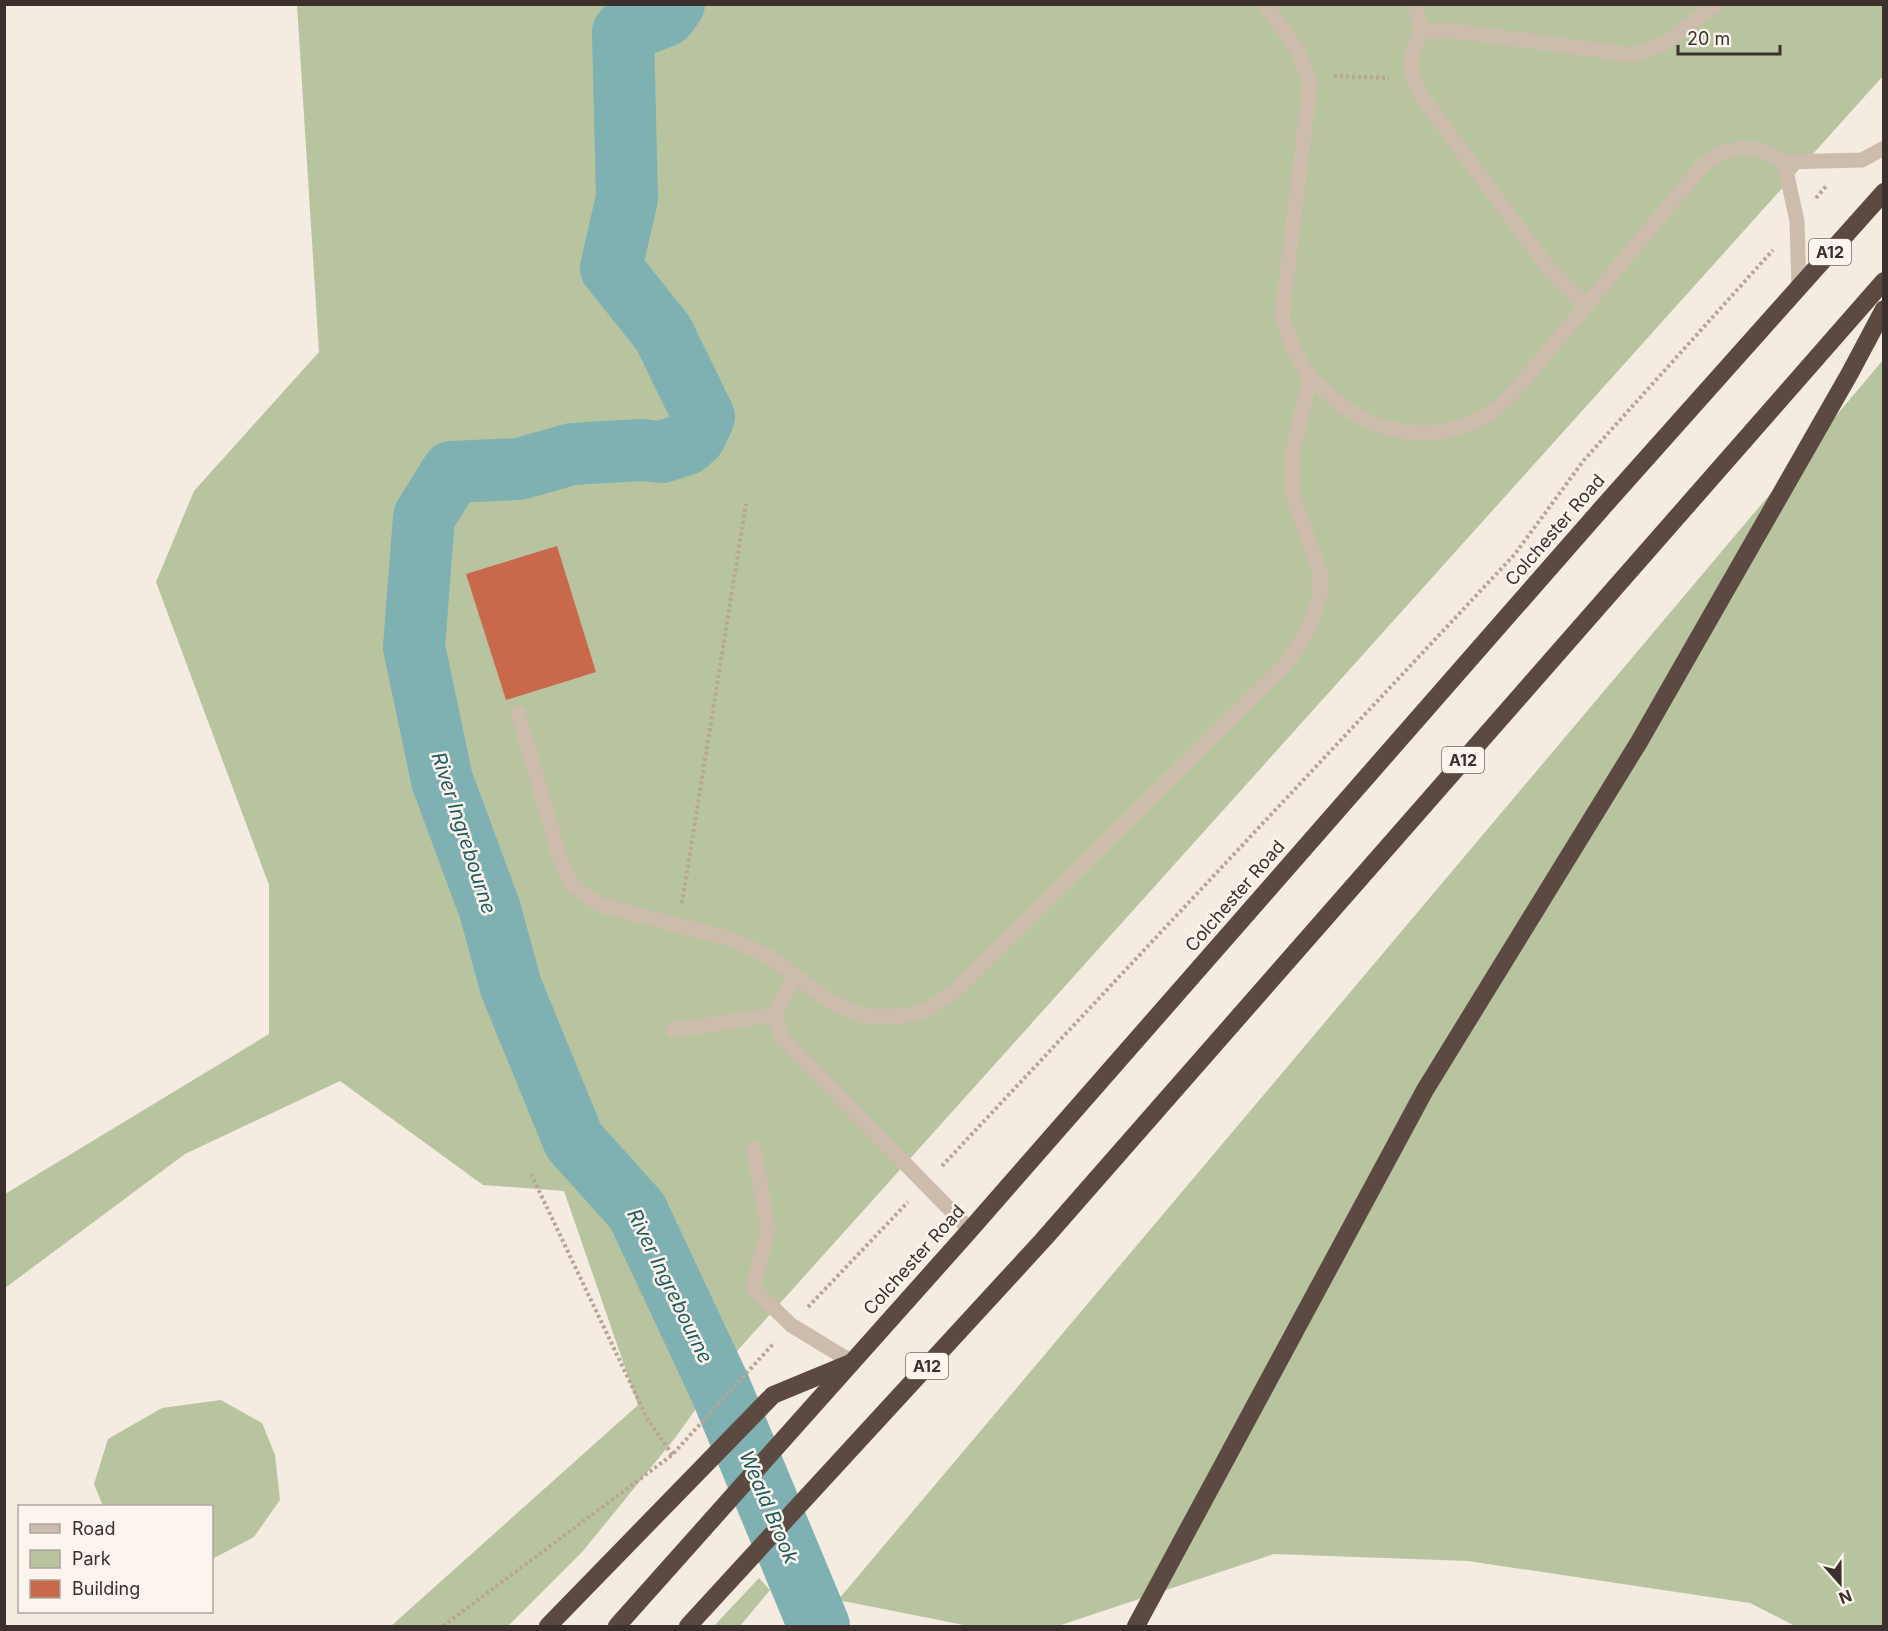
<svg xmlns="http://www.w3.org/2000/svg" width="1888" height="1631" font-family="Inter,sans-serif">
	<rect width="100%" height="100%" fill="#f4ebe1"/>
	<g fill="#b8c4a0">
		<path d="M297 5H1883V76L738 1350 675 1438 583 1551 508 1626H391L638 1405 564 1191 483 1185 340 1081 185 1154 5 1288V1194L269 1034V885L156 582 194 491 319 352Z"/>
		<path d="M1883 360V1626H1795L1750 1603 1468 1561 1274 1554 1058 1626H969L838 1600Z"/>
		<path d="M221 1400 262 1423 275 1455 280 1500 254 1537 212 1559V1506H103L94 1484 108 1439 162 1408Z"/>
		<path d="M759 1578 770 1590 740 1626H714Z"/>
	</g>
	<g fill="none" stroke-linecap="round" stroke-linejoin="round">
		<path stroke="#7fb0b2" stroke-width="62" d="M674 4 665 16 623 32 627 198 611 268 663 333 704 417 695 436 686 444 662 452 642 450 572 454 519 469 452 472 424 517 414 647 442 780 490 910 511 987 574 1141 637 1211 720 1388 819 1626"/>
	</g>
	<path fill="#c8694b" d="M557 546 596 672 506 700 466 574Z"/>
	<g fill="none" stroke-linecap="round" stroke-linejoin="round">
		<g stroke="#b9a596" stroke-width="4" stroke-dasharray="3 3" stroke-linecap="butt">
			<path d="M1334 76 1389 78"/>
			<path d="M1816 198 1827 185"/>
			<path d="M682 903 746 504"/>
			<path d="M942 1166 1515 554 1584 460 1773 250"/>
			<path d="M531 1174 648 1420 674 1457"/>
			<path d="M808 1307 908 1202"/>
			<path d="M443 1626 672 1455 774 1343"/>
		</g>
		<g stroke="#cdbbac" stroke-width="15">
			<path d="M1415 4 1421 31 1411 56 1412 75 1420 94 1549 269 1586 306"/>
			<path d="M1421 31H1455L1633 55 1665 43 1716 4"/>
			<path d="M1784 162 1797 221 1799 288"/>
			<path d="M1310 378C1324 389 1338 404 1353 413 1398 440 1456 440 1497 408 1506 401 1513 392 1520 385L1702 166 1718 154 1741 148 1761 150 1784 162 1862 160 1884 148"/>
			<path d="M518 713 562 865 572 885 600 905 731 939 770 957 831 1002 864 1016 896 1017 924 1011 954 992 1287 663 1310 626 1320 594V573L1292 493V454L1310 378 1294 350 1282 317 1310 83 1298 51 1265 4"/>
			<path d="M795 977 774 1015 783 1039 970 1230"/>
			<path d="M673 1030 774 1015"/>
			<path d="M754 1149 768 1230 753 1288 791 1325 852 1362"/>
		</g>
		<g stroke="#5c4a42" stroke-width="18">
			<path d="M548 1626 773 1395 848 1364"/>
			<path d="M617 1626 970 1230 1603 507 1884 192"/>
			<path d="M688 1626 1043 1240 1884 281"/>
			<path d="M1136 1626 1425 1090 1639 742 1850 373 1884 309"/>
		</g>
	</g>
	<g text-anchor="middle" stroke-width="5" stroke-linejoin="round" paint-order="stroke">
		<g fill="#fbf5ee" stroke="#756b66" stroke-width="1.5">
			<rect x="1809" y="239" width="42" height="26" rx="4.5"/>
			<rect x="1442" y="747" width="42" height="26" rx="4.5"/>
			<rect x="906" y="1353" width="42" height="26" rx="4.5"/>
		</g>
		<g font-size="16" font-weight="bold" fill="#3b302b">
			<text x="1830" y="258">A12</text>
			<text x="1463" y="766">A12</text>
			<text x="927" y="1372">A12</text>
		</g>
		<g font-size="18" fill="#3b302b" stroke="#fbf5ee">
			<text transform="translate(1555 530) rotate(-49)" y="6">Colchester Road</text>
			<text transform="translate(1235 896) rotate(-49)" y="6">Colchester Road</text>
			<text transform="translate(914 1260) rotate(-48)" y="6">Colchester Road</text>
		</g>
		<g font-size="20" font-style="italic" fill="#1f5a5e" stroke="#fbf5ee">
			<text transform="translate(464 833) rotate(72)" y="7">River Ingrebourne</text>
			<text transform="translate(670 1286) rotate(64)" y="7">River Ingrebourne</text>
			<text transform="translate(769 1507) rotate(67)" y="7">Weald Brook</text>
		</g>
	</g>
	<rect width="1888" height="1631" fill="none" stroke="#3b302b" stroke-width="12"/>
	<rect x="18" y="1505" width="195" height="108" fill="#fbf5ee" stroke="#aea6a0" stroke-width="1.5"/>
	<rect x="30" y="1524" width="30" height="9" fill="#cdbbac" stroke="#aea6a0" stroke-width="1.5"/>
	<text x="72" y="1535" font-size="18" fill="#3b302b">Road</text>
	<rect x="30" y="1550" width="30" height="18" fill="#b8c4a0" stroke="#aea6a0" stroke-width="1.5"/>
	<text x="72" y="1565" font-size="18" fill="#3b302b">Park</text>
	<rect x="30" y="1580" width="30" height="18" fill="#c8694b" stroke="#aea6a0" stroke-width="1.5"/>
	<text x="72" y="1595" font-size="18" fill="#3b302b">Building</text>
	<g transform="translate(1840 1583) rotate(159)" stroke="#fbf5ee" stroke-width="4.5" paint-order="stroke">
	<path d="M0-4.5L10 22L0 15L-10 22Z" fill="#3b302b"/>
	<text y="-9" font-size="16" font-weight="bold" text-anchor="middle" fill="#3b302b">N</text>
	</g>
	<path d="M1678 45v9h102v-9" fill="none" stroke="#3b302b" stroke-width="3"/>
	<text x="1687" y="45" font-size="18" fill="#3b302b" stroke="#fbf5ee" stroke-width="4.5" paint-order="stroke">20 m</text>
</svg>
